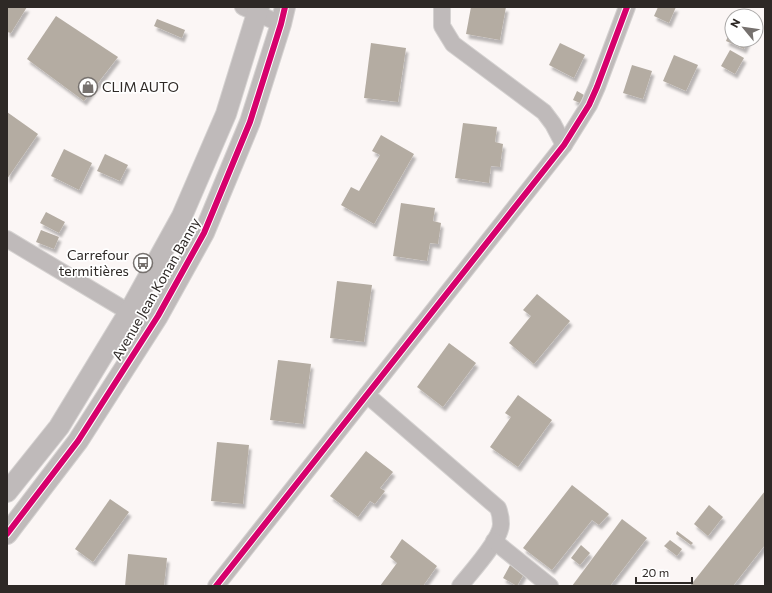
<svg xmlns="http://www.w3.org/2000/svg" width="772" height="593" font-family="Commissioner,sans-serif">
	<defs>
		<filter id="shadow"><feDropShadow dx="2.5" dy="4.5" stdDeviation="1" flood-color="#0004"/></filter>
	</defs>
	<rect width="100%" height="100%" fill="#fbf6f5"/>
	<g fill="#b4aca2" filter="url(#shadow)">
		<path d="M7 7H27L11 33 7 32Z"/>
		<path d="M471 7H506L500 40 466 34Z"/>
		<path d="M658 7H676L669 23 654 16Z"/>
		<path d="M56 16 118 57 84 101 27 59Z"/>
		<path d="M157 19 185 30 182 38 154 26Z"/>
		<path d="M732 26V40H748L744 49 726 41Z"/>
		<path d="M371 43 406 48 398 102 364 98Z"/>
		<path d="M560 43 585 55 574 78 549 65Z"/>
		<path d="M730 50 744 58 735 74 721 66Z"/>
		<path d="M674 55 698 65 686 91 663 81Z"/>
		<path d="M632 65 652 71 643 99 623 93Z"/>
		<path d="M577 91 584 95 580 103 573 100Z"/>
		<path d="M7 112 38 134 7 179Z"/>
		<path d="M463 123 497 127 495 142 503 144 500 167 491 166 489 183 455 178Z"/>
		<path d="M381 135 414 154 374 224 341 205 351 187 359 191 380 155 372 151Z"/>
		<path d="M64 149 92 163 79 190 51 176Z"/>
		<path d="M105 154 128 165 120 181 97 171Z"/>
		<path d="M401 203 435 208 433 221 441 223 438 244 430 243 427 261 393 256Z"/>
		<path d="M46 212 65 222 59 233 40 223Z"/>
		<path d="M41 230 59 237 54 249 36 242Z"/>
		<path d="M337 281 372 285 364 342 330 338Z"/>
		<path d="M537 294 570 321 534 364 509 343 531 316 523 310Z"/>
		<path d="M449 343 476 363 443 407 417 387Z"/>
		<path d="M278 360 311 364 303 424 270 420Z"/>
		<path d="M518 395 552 420 518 467 490 447 511 417 505 413Z"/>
		<path d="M217 442 249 445 243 504 211 501Z"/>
		<path d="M366 451 393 472 380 488 385 491 375 504 370 501 358 517 330 496Z"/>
		<path d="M572 485 609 514 599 525 592 520 552 570 523 548Z"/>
		<path d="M765 491V545L733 586H690Z"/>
		<path d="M110 499 129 512 93 562 75 549Z"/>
		<path d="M709 505 723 517 708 536 694 524Z"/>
		<path d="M622 519 647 538 610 586H572Z"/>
		<path d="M677 531 693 543 691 545 676 534Z"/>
		<path d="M402 539 437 566 423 586H380L397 563 390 557Z"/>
		<path d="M670 540 682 549 677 556 664 546Z"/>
		<path d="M581 545 590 553 580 565 571 558Z"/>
		<path d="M128 554 167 558 164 586H125Z"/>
		<path d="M516 554 531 562 517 586 503 578Z"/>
	</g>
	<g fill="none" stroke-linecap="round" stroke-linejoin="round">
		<g stroke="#d5d2d1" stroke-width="18">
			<g id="minor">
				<path d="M243 7 281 24"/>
				<path d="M442 7V26L453 44 544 112 553 124 564 145"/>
				<path d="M7 239 152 326"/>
				<path d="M367 395 498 508C500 513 501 518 501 524 501 540 471 572 460 586"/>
				<path d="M494 541 550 586"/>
				<path d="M216 586 564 145 589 105 597 87 627 7"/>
			</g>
		</g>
		<g stroke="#d5d2d1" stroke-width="22">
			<g id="tertiary">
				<path d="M7 492 59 427 129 312 182 216 226 114 259 7"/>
				<path d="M7 534 78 441 158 316 204 233 250 122 281 24 285 7"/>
			</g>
		</g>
		<use href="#minor" stroke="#bfbaba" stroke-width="16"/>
		<use href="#tertiary" stroke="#bfbaba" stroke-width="20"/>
		<g stroke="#fff" stroke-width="8">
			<g id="cycleway">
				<path d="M7 534 78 441 158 316 204 233 250 122 281 24 285 7"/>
				<path d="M216 586 564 145 589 105 597 87 627 7"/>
			</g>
		</g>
		<use href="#cycleway" stroke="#d6006c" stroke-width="6"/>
	</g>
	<defs>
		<g id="shop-ring" transform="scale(1)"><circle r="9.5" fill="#fff" stroke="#76716e" stroke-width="1.5"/><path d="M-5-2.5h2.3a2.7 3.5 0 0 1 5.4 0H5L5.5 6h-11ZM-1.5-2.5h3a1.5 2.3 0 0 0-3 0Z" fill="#76716e"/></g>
		<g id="bus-ring" transform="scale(1)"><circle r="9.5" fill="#fff" stroke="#76716e" stroke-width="1.5"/><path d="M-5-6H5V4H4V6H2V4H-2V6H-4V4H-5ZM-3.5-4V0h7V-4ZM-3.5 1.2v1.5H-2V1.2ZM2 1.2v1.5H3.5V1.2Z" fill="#76716e"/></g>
	</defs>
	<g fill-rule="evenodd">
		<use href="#shop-ring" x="88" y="87"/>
		<use href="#bus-ring" x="143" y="263"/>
	</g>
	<g text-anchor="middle" stroke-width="3.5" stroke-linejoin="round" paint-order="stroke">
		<g font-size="14" fill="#2e2926" stroke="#fff" text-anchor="start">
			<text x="102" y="92">CLIM AUTO</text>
			<text x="129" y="260" text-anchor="end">Carrefour<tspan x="129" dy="16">termitières</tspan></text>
		</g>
		<g font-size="14" fill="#2e2926" stroke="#fff">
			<text transform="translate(156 289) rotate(-60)" y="5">Avenue Jean Konan Banny</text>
		</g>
	</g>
	<rect width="772" height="593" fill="none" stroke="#2e2926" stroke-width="16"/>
	<g transform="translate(744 28) rotate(299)"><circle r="19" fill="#ffffff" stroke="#aba9a8"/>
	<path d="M0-3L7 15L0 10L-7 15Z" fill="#76716e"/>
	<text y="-6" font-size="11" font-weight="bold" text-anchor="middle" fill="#2e2926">N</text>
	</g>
	<path d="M636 577v6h56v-6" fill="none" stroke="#2e2926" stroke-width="2"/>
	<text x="642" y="577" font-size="12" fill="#2e2926" stroke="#ffffff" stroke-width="3" paint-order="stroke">20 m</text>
</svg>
